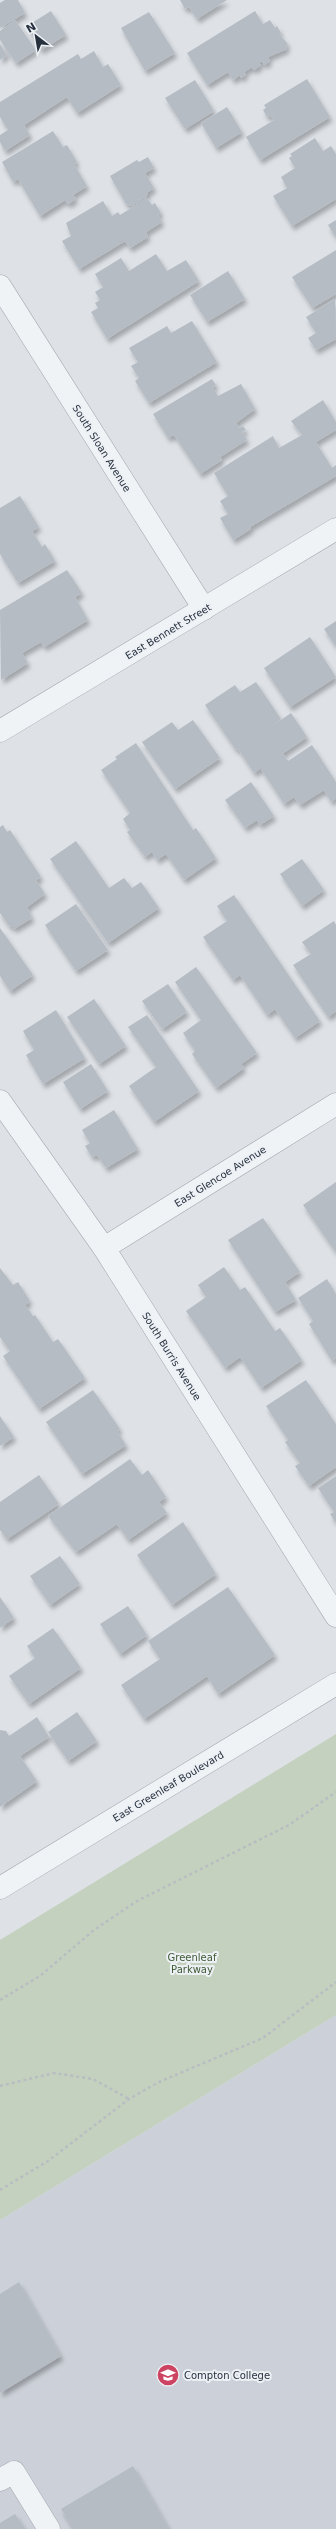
<svg xmlns="http://www.w3.org/2000/svg" width="336" height="2529" font-family="'DejaVu Sans',sans-serif">
	<defs>
		<filter id="shadow"><feDropShadow dx="2.5" dy="4.5" stdDeviation="2" flood-color="#0004"/></filter>
	</defs>
	<rect width="100%" height="100%" fill="#dee2e7"/>
	<path fill="#ccd1d9" d="M336 2015V2529H0V2220Z"/>
	<path fill="#c5d1bf" d="M336 1734V2015L0 2220V1940Z"/>
	<g fill="#b5bcc4" filter="url(#shadow)">
		<path d="M5 0H18L25 13 0 28V3Z"/>
		<path d="M180 0H227L197 19 189 7 185 9Z"/>
		<path d="M51 11 66 35 41 50 27 26Z"/>
		<path d="M255 11 263 24 270 20 275 28 277 26 281 33 279 34 288 44 286 46 287 49 268 57 270 61 264 65 262 61 259 63 261 65 254 70 252 67 244 72 246 75 241 78 240 75 233 80 228 72 207 85 187 53Z"/>
		<path d="M149 12 175 53 145 71 121 28Z"/>
		<path d="M15 20 36 50 16 63 0 40V31Z"/>
		<path d="M0 44 7 55 0 60Z"/>
		<path d="M94 51 103 67 108 64 121 85 77 113 67 97 24 125 30 135 5 151 0 142V135L8 130 0 117V102L78 54 81 59Z"/>
		<path d="M307 79 330 117 260 160 246 137 274 120 270 115 267 117 263 110 266 108 264 105Z"/>
		<path d="M195 80 214 111 185 129 165 98Z"/>
		<path d="M227 107 242 132 216 148 201 123Z"/>
		<path d="M53 131 63 147 67 145 77 162 74 164 87 186 73 195 76 199 68 204 65 200 40 216 18 179 13 182 2 162Z"/>
		<path d="M315 138 323 151 331 146 336 154V199L292 226 273 196 287 188 281 177 295 168 289 158 292 156 290 154Z"/>
		<path d="M148 157 154 168 145 173 154 188 148 192 146 197 132 206 126 204 110 176 137 160 139 162Z"/>
		<path d="M147 198 152 205 155 203 161 213 158 215 162 222 146 232 148 237 130 248 125 241 79 269 62 241 71 236 66 223 103 201 112 216 118 212 120 215Z"/>
		<path d="M336 220V238L328 225Z"/>
		<path d="M336 250V294L312 308 292 277Z"/>
		<path d="M156 254 167 271 186 260 199 281 107 339 91 312 98 308 95 303 100 300 95 292 103 287 95 274 121 258 129 271Z"/>
		<path d="M228 271 245 299 207 322 190 295Z"/>
		<path d="M335 299 336 339 316 350 308 338 316 333 306 317Z"/>
		<path d="M192 321 217 362 149 403 135 381 139 378 131 366 138 362 129 348 167 326 171 333Z"/>
		<path d="M212 379 216 385 212 387 218 396 241 384 255 409 236 423 239 428 243 426 246 430 242 432 247 440 220 457 222 460 200 474 174 435 168 438 153 414Z"/>
		<path d="M323 400 336 422V430L316 442 332 468 336 465V476L250 527 251 529 233 540 220 518 228 514 220 501 228 496 214 473 273 436 279 448 302 435 291 421Z"/>
		<path d="M20 496 39 527 32 531 42 547 45 544 55 561 18 583 0 554V508Z"/>
		<path d="M67 570 82 593 75 597 88 620 44 647 41 642 22 653 28 663 1 680 0 610Z"/>
		<path d="M336 621V647L324 629Z"/>
		<path d="M310 637 336 677 290 707 264 668Z"/>
		<path d="M256 682 281 719 236 750 205 705 235 685 240 692Z"/>
		<path d="M291 713 307 737 254 773 238 749Z"/>
		<path d="M193 720 220 758 175 789 142 742 172 722 178 730Z"/>
		<path d="M136 743 193 830 196 828 216 858 184 880 166 854 157 860 152 852 145 857 127 832 130 830 123 819 130 813 101 770 117 759 115 757Z"/>
		<path d="M312 745 336 782V798L331 802 324 790 300 805 294 797 284 804 261 769 283 754 288 761Z"/>
		<path d="M251 782 274 816 260 825 257 820 245 828 225 800Z"/>
		<path d="M3 825 7 832 10 830 41 877 36 880 45 894 27 907 32 918 14 929 12 925 10 927 0 913V827Z"/>
		<path d="M76 841 109 888 124 878 132 888 141 882 159 908 108 943 50 859Z"/>
		<path d="M302 859 324 890 302 906 280 874Z"/>
		<path d="M234 895 320 1021 295 1038 275 1009 267 1015 240 975 233 980 203 937 227 921 217 906Z"/>
		<path d="M76 904 108 950 76 971 45 925Z"/>
		<path d="M334 921 336 925V1011L328 1017 293 965 311 954 302 942Z"/>
		<path d="M0 928 33 975 10 991 0 976Z"/>
		<path d="M196 967 257 1053 241 1064 244 1068 216 1088 192 1054 195 1051 183 1033 201 1020 175 982Z"/>
		<path d="M168 984 187 1012 162 1029 142 1001Z"/>
		<path d="M94 999 126 1046 99 1064 67 1017Z"/>
		<path d="M56 1010 85 1058 43 1084 26 1055 34 1050 23 1031Z"/>
		<path d="M147 1015 199 1091 154 1122 129 1086 156 1067 128 1027Z"/>
		<path d="M91 1064 108 1091 80 1109 63 1082Z"/>
		<path d="M114 1110 138 1149 106 1168 97 1155 92 1157 85 1146 90 1143 82 1130Z"/>
		<path d="M336 1182V1253L303 1205Z"/>
		<path d="M263 1218 300 1272 285 1282 296 1300 275 1312 228 1240Z"/>
		<path d="M224 1267 240 1290 245 1287 275 1331 280 1328 302 1360 261 1388 240 1357 225 1368 186 1311 206 1297 198 1285Z"/>
		<path d="M0 1268 13 1285 18 1282 30 1301 25 1305 33 1316 35 1315 53 1342 58 1339 85 1378 39 1409 3 1356 10 1351 0 1337Z"/>
		<path d="M327 1279 336 1294V1358L332 1361 309 1324 313 1321 298 1298Z"/>
		<path d="M306 1380 336 1424V1467L309 1486 295 1466 300 1463 285 1442 288 1440 266 1406Z"/>
		<path d="M93 1390 120 1429 117 1431 126 1445 82 1474 46 1422Z"/>
		<path d="M0 1416 14 1437 0 1446Z"/>
		<path d="M130 1459 142 1475 148 1470 166 1497 159 1502 167 1513 128 1540 117 1524 76 1552 48 1516Z"/>
		<path d="M39 1475 59 1504 7 1539 0 1530V1502Z"/>
		<path d="M336 1476V1523L330 1514 334 1512 318 1488Z"/>
		<path d="M183 1522 216 1574 172 1605 137 1555Z"/>
		<path d="M60 1556 80 1584 50 1605 30 1576Z"/>
		<path d="M228 1587 275 1655 218 1694 207 1676 144 1719 121 1685 160 1659 148 1641Z"/>
		<path d="M0 1597 14 1618 0 1628Z"/>
		<path d="M128 1606 147 1635 120 1654 100 1624Z"/>
		<path d="M53 1628 81 1668 29 1704 9 1676 35 1658 27 1646Z"/>
		<path d="M77 1712 97 1741 68 1761 48 1732Z"/>
		<path d="M37 1717 49 1737 20 1756 37 1781 0 1807V1730L6 1731 9 1736Z"/>
		<path d="M19 2282 61 2356 0 2393V2294Z"/>
		<path d="M133 2466 169 2529H74L61 2509Z"/>
		<path d="M15 2514 25 2529H0V2523Z"/>
	</g>
	<g fill="none" stroke-linecap="round" stroke-linejoin="round">
		<g stroke="#a3a9b1" stroke-width="23">
			<g id="minor">
				<path d="M0 286 204 609"/>
				<path d="M0 731 336 529"/>
				<path d="M0 1101 104 1248 336 1616"/>
				<path d="M104 1248 336 1104"/>
				<path d="M0 1888 336 1684"/>
				<path d="M0 2480 14 2472 49 2529"/>
			</g>
		</g>
		<g stroke="#b8bdc2" stroke-width="2.5" stroke-dasharray="3 3" stroke-linecap="butt">
			<path d="M0 2000 40 1976 94 1930 137 1901 289 1825 336 1792"/>
			<path d="M0 2086 54 2073 93 2079 129 2099"/>
			<path d="M0 2190 48 2161 129 2099 159 2082 263 2038 336 1982"/>
		</g>
		<use href="#minor" stroke="#f0f3f6" stroke-width="22"/>
	</g>
	<defs>
		<g id="university-disc" transform="scale(1.15)"><circle r="9.5" fill="#cc4461" stroke="#edf1f5"/><path d="M0-5L7-2L0 1L-7-2ZM-4 1L0 2.5L4 1V4Q0 6-4 4Z" fill="#fff"/></g>
	</defs>
	<g fill-rule="evenodd">
		<use href="#university-disc" x="168" y="2375"/>
	</g>
	<g text-anchor="middle" stroke-width="4" stroke-linejoin="round" paint-order="stroke">
		<g font-size="10" fill="#27313e" stroke="#edf1f5">
			<text transform="translate(102 448) rotate(58)" y="4">South Sloan Avenue</text>
			<text transform="translate(168 631) rotate(-31)" y="4">East Bennett Street</text>
			<text transform="translate(220 1176) rotate(-32)" y="4">East Glencoe Avenue</text>
			<text transform="translate(172 1356) rotate(58)" y="4">South Burris Avenue</text>
			<text transform="translate(168 1786) rotate(-31)" y="4">East Greenleaf Boulevard</text>
		</g>
		<g font-size="10" fill="#3e5935" stroke="#edf1f5">
			<text x="192" y="1961">Greenleaf<tspan x="192" dy="12">Parkway</tspan></text>
		</g>
		<g font-size="10" fill="#27313e" stroke="#edf1f5" text-anchor="start">
			<text x="184" y="2379">Compton College</text>
		</g>
	</g>
	<g transform="translate(36 36) rotate(329)" stroke="#edf1f5" stroke-width="3" paint-order="stroke">
	<path d="M0-3L7 15L0 10L-7 15Z" fill="#27313e"/>
	<text y="-6" font-size="11" font-weight="bold" text-anchor="middle" fill="#27313e">N</text>
	</g>
</svg>
